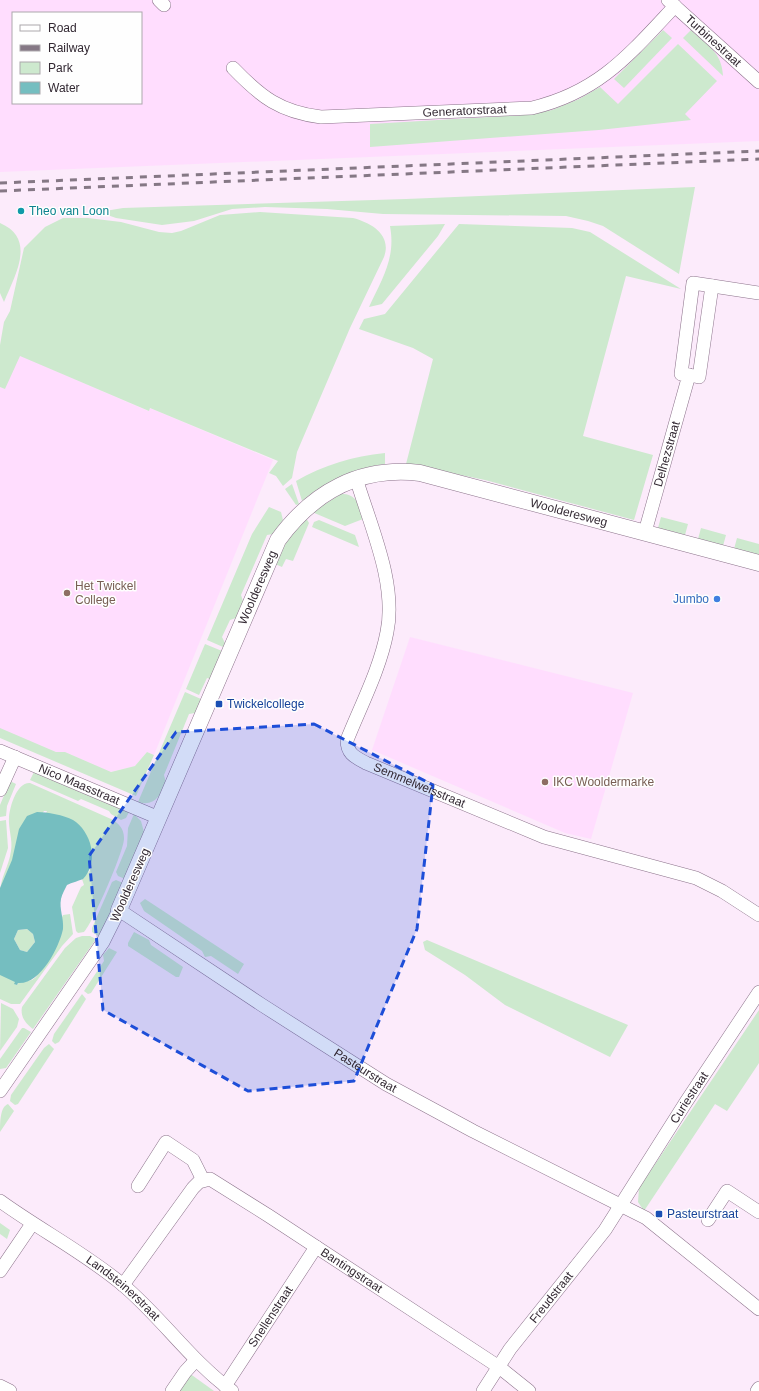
<svg xmlns="http://www.w3.org/2000/svg" width="759" height="1391" font-family="Helvetica,sans-serif">
	<rect width="100%" height="100%" fill="#fcebfb"/>
	<g fill="#ffddfe" fill-rule="evenodd">
		<path d="M0 0H759V141L0 172ZM13 13H141V103H13Z"/>
		<path d="M19 355 148 411 150 408 273 460 154 755 147 752 135 766 110 772 65 752H56L0 729V387L5 389Z"/>
		<path d="M410 637 633 693 591 839 565 833 372 750Z"/>
	</g>
	<g fill="#cde9ce">
		<path d="M663 30 672 38 624 88 614 79Z"/>
		<path d="M691 30C707 45 722 52 723 76L683 38Z"/>
		<path d="M678 44 717 81 685 114 691 120 599 130 370 147V124L524 115 552 110 579 99 600 87 618 104Z"/>
		<path d="M695 187 679 274 603 226 588 221 566 216 383 214 327 209 265 207 232 209 194 221 162 225 116 218 99 212 123 208 406 199Z"/>
		<path d="M260 212 353 218C372 223 392 235 384 257L350 328 297 452 292 478 283 486 276 476 269 473 278 461 150 408 149 411 20 356 5 389 0 387V345L4 322 10 311 24 248 45 227 63 218H88L121 222 159 232 172 233 181 231 220 215Z"/>
		<path d="M0 223C37 239 15 275 4 302L0 293Z"/>
		<path d="M445 224 438 236 382 304 369 307C382 279 396 258 390 226Z"/>
		<path d="M459 224 572 228 590 232 681 289 626 276 583 436 653 455 634 520 485 480 406 464 433 359 413 348 359 329 364 319 385 314Z"/>
		<path d="M385 453V464C354 468 327 481 302 501L296 481C324 465 353 456 385 453Z"/>
		<path d="M292 484 299 504 296 505 285 489Z"/>
		<path d="M341 494C356 493 361 506 363 519L345 526 312 512Z"/>
		<path d="M269 507 281 512 283 520 273 534 267 535 241 595 243 601 236 618 230 620 222 637 225 643 223 647 207 640 252 534Z"/>
		<path d="M661 517 688 524 685 535 658 528Z"/>
		<path d="M306 518 309 523 293 561 286 559 282 567 275 564 289 537Z"/>
		<path d="M319 520 355 535 359 547 312 527 314 522Z"/>
		<path d="M701 528 726 535 723 546 698 539Z"/>
		<path d="M737 538 759 544V555L734 549Z"/>
		<path d="M205 644 222 651 210 679 207 678 199 695 186 689Z"/>
		<path d="M185 692 201 699 195 713 189 714 164 775 166 783C160 796 154 807 138 802Z"/>
		<path d="M0 728 56 752H65L111 772 135 766 147 752 154 755 136 796 0 738Z"/>
		<path d="M34 772 129 812 126 818 121 820 111 814 109 811 81 799 78 801 30 780Z"/>
		<path d="M10 781 16 784 7 806 6 816 0 817V805Z"/>
		<path d="M30 783 111 819C119 823 124 829 124 838 125 849 92 925 84 932L78 933 76 931 72 907 81 887 84 885 82 879 86 872 88 873 90 870 46 813 47 811H44L16 852 0 893C0 878 9 866 11 851 13 840 8 828 9 817 10 806 17 782 30 783Z"/>
		<path d="M134 814 141 821 144 832 125 879 118 876 116 872 127 846 128 828Z"/>
		<path d="M6 820 8 848 0 873V821Z"/>
		<path d="M116 880 123 883 107 922 98 936 92 932V928L112 882Z"/>
		<path d="M145 899 244 964 238 974 211 956 205 957 202 951 144 911 140 903Z"/>
		<path d="M70 914 73 934 62 946 20 1004H11L0 999V973L16 981 15 984 17 985 18 983 32 980 36 977 63 915Z"/>
		<path d="M27 929 33 934 35 942 27 952 20 950 14 939 18 930Z"/>
		<path d="M134 932 149 940 151 945 183 967 179 977H176L128 946V943Z"/>
		<path d="M82 936H90L96 939 33 1029C26 1024 20 1017 22 1007L65 948 76 938Z"/>
		<path d="M427 940 628 1025 610 1057 505 1005 465 975 425 950 423 942Z"/>
		<path d="M109 948 117 952 91 993 88 994 84 991 104 961 103 955Z"/>
		<path d="M82 994 86 999 59 1042 55 1044 52 1041 54 1034Z"/>
		<path d="M1 1003 13 1009 19 1019 17 1027 0 1051Z"/>
		<path d="M759 1010V1063L727 1111 715 1104 644 1211 638 1202 639 1188Z"/>
		<path d="M22 1028H24L31 1032 6 1068 0 1069V1059Z"/>
		<path d="M49 1044 54 1049 18 1104 15 1105 10 1101 11 1095 44 1048Z"/>
		<path d="M8 1104 14 1111 0 1132C0 1122 0 1107 8 1104Z"/>
		<path d="M0 1223 10 1230 7 1239 0 1234Z"/>
		<path d="M189 1373 214 1391H174Z"/>
	</g>
	<path fill="#75bec0" fill-rule="evenodd" d="M37 812C47 812 64 815 73 820 91 831 100 862 83 879 81 880 71 883 67 885 65 889 62 894 61 899 59 909 64 918 63 929 59 948 40 985 18 983L17 985 14 984 15 982 0 975V888L12 860 19 829 27 816ZM27 929 33 934 35 942 27 952 20 950 14 939 18 930Z"/>
	<g fill="none" stroke-linecap="round" stroke-linejoin="round">
		<g stroke="#8c738b" stroke-width="14">
			<g id="minor">
				<path d="M159 0 164 5"/>
				<path id="s1" d="M668 0 759 82"/>
				<path id="s2" d="M233 68C261 97 280 112 321 117L532 108C599 92 629 55 675 6"/>
				<path d="M689 375 699 377 712 286"/>
				<path id="s3" d="M356 478C370 525 397 583 387 632 380 669 361 705 347 740 347 754 355 757 366 763L544 837 696 878 722 891 759 915"/>
				<path id="s4" d="M645 532 689 375 681 374 693 283 759 293"/>
				<path id="s5" d="M0 751 159 818"/>
				<path d="M0 790 15 757"/>
				<path id="s6" d="M0 1091 103 942 119 910 262 1005 386 1084 473 1131 646 1218 759 1309"/>
				<path d="M138 1186 166 1142 193 1160 203 1180"/>
				<path id="s7" d="M0 1201C40 1230 85 1253 123 1285 162 1318 191 1361 232 1391"/>
				<path d="M708 1220 727 1191 759 1212"/>
				<path d="M0 1271 32 1224"/>
				<path id="s8" d="M123 1285 193 1188 199 1182 210 1179 269 1216 499 1367 529 1391"/>
				<path d="M0 1386 10 1391"/>
				<path id="s9" d="M225 1386 316 1247"/>
				<path d="M172 1391 185 1372 196 1360"/>
				<path id="s10" d="M483 1391 510 1349 605 1230 686 1102 759 992"/>
				<path d="M757 1391 759 1388"/>
			</g>
		</g>
		<g stroke="#8c738b" stroke-width="17">
			<g id="tertiary">
				<path id="s11" d="M119 910 278 540C313 492 360 466 420 473L759 563"/>
			</g>
		</g>
		<use href="#minor" stroke="#fff" stroke-width="13"/>
		<use href="#tertiary" stroke="#fff" stroke-width="16"/>
		<g stroke="#857885" stroke-width="3" stroke-dasharray="7 7" stroke-linecap="butt">
			<path d="M0 183 759 151"/>
			<path d="M0 191 759 159"/>
		</g>
	</g>
	<path fill="#1d4ed8" fill-opacity="0.2" stroke="#1d4ed8" stroke-width="3" stroke-dasharray="8 5" stroke-linejoin="round" d="M314 724 433 785 417 929 354 1081 248 1091 103 1010 89 856 176 732Z"/>
	<circle fill="#0f9aa8" stroke="#fefefe" stroke-width="1.5" cx="21" cy="211" r="4"/>
	<g fill="#8d6e63" stroke="#fefefe" stroke-width="1.5">
		<circle cx="67" cy="593" r="4"/>
		<circle cx="545" cy="782" r="4"/>
	</g>
	<circle fill="#3f7fe0" stroke="#fefefe" stroke-width="1.5" cx="717" cy="599" r="4"/>
	<g fill="#1a4fb4" stroke="#fefefe" stroke-width="1.5">
		<rect x="215" y="700" width="8" height="8" rx="2"/>
		<rect x="655" y="1210" width="8" height="8" rx="2"/>
	</g>
	<g text-anchor="middle" stroke-width="3" stroke-linejoin="round" paint-order="stroke">
		<g font-size="12" fill="#322832" stroke="#fefefe">
			<text dy="4" stroke="none"><textPath href="#s1" startOffset="61">Turbinestraat</textPath></text>
			<text dy="4" stroke="none"><textPath href="#s2" startOffset="247">Generatorstraat</textPath></text>
			<text dy="4" stroke="none"><textPath href="#s4" startOffset="81">Delhezstraat</textPath></text>
			<text dy="4" stroke="none"><textPath href="#s11" startOffset="722">Woolderesweg</textPath></text>
			<text dy="4" stroke="none"><textPath href="#s11" startOffset="351">Woolderesweg</textPath></text>
			<text dy="4" stroke="none"><textPath href="#s5" startOffset="86">Nico Maasstraat</textPath></text>
			<text dy="4" stroke="none"><textPath href="#s3" startOffset="364">Semmelweisstraat</textPath></text>
			<text transform="translate(130 885) rotate(-66)" y="4">Woolderesweg</text>
			<text dy="4" stroke="none"><textPath href="#s6" startOffset="511">Pasteurstraat</textPath></text>
			<text dy="4" stroke="none"><textPath href="#s10" startOffset="359">Curiestraat</textPath></text>
			<text dy="4" stroke="none"><textPath href="#s8" startOffset="308">Bantingstraat</textPath></text>
			<text dy="4" stroke="none"><textPath href="#s7" startOffset="151">Landsteinerstraat</textPath></text>
			<text dy="4" stroke="none"><textPath href="#s10" startOffset="116">Freudstraat</textPath></text>
			<text dy="4" stroke="none"><textPath href="#s9" startOffset="83">Snellenstraat</textPath></text>
		</g>
		<g font-size="12" fill="#0d838f" stroke="#fefefe" text-anchor="start">
			<text x="29" y="215">Theo van Loon</text>
		</g>
		<g font-size="12" fill="#785e54" stroke="#fefefe" text-anchor="start">
			<text x="75" y="590">Het Twickel<tspan x="75" dy="14">College</tspan></text>
			<text x="553" y="786">IKC Wooldermarke</text>
		</g>
		<g font-size="12" fill="#366cbe" stroke="#fefefe" text-anchor="end">
			<text x="709" y="603">Jumbo</text>
		</g>
		<g font-size="12" fill="#164399" stroke="#fefefe" text-anchor="start">
			<text x="227" y="708">Twickelcollege</text>
			<text x="667" y="1218">Pasteurstraat</text>
		</g>
	</g>
	<rect x="12" y="12" width="130" height="92" fill="#fefefe" stroke="#aca8ac"/>
	<rect x="20" y="25" width="20" height="6" fill="#ffffff" stroke="#aca8ac"/>
	<text x="48" y="32" font-size="12" fill="#322832">Road</text>
	<rect x="20" y="45" width="20" height="6" fill="#857885" stroke="#aca8ac"/>
	<text x="48" y="52" font-size="12" fill="#322832">Railway</text>
	<rect x="20" y="62" width="20" height="12" fill="#cde9ce" stroke="#aca8ac"/>
	<text x="48" y="72" font-size="12" fill="#322832">Park</text>
	<rect x="20" y="82" width="20" height="12" fill="#75bec0" stroke="#aca8ac"/>
	<text x="48" y="92" font-size="12" fill="#322832">Water</text>
</svg>
